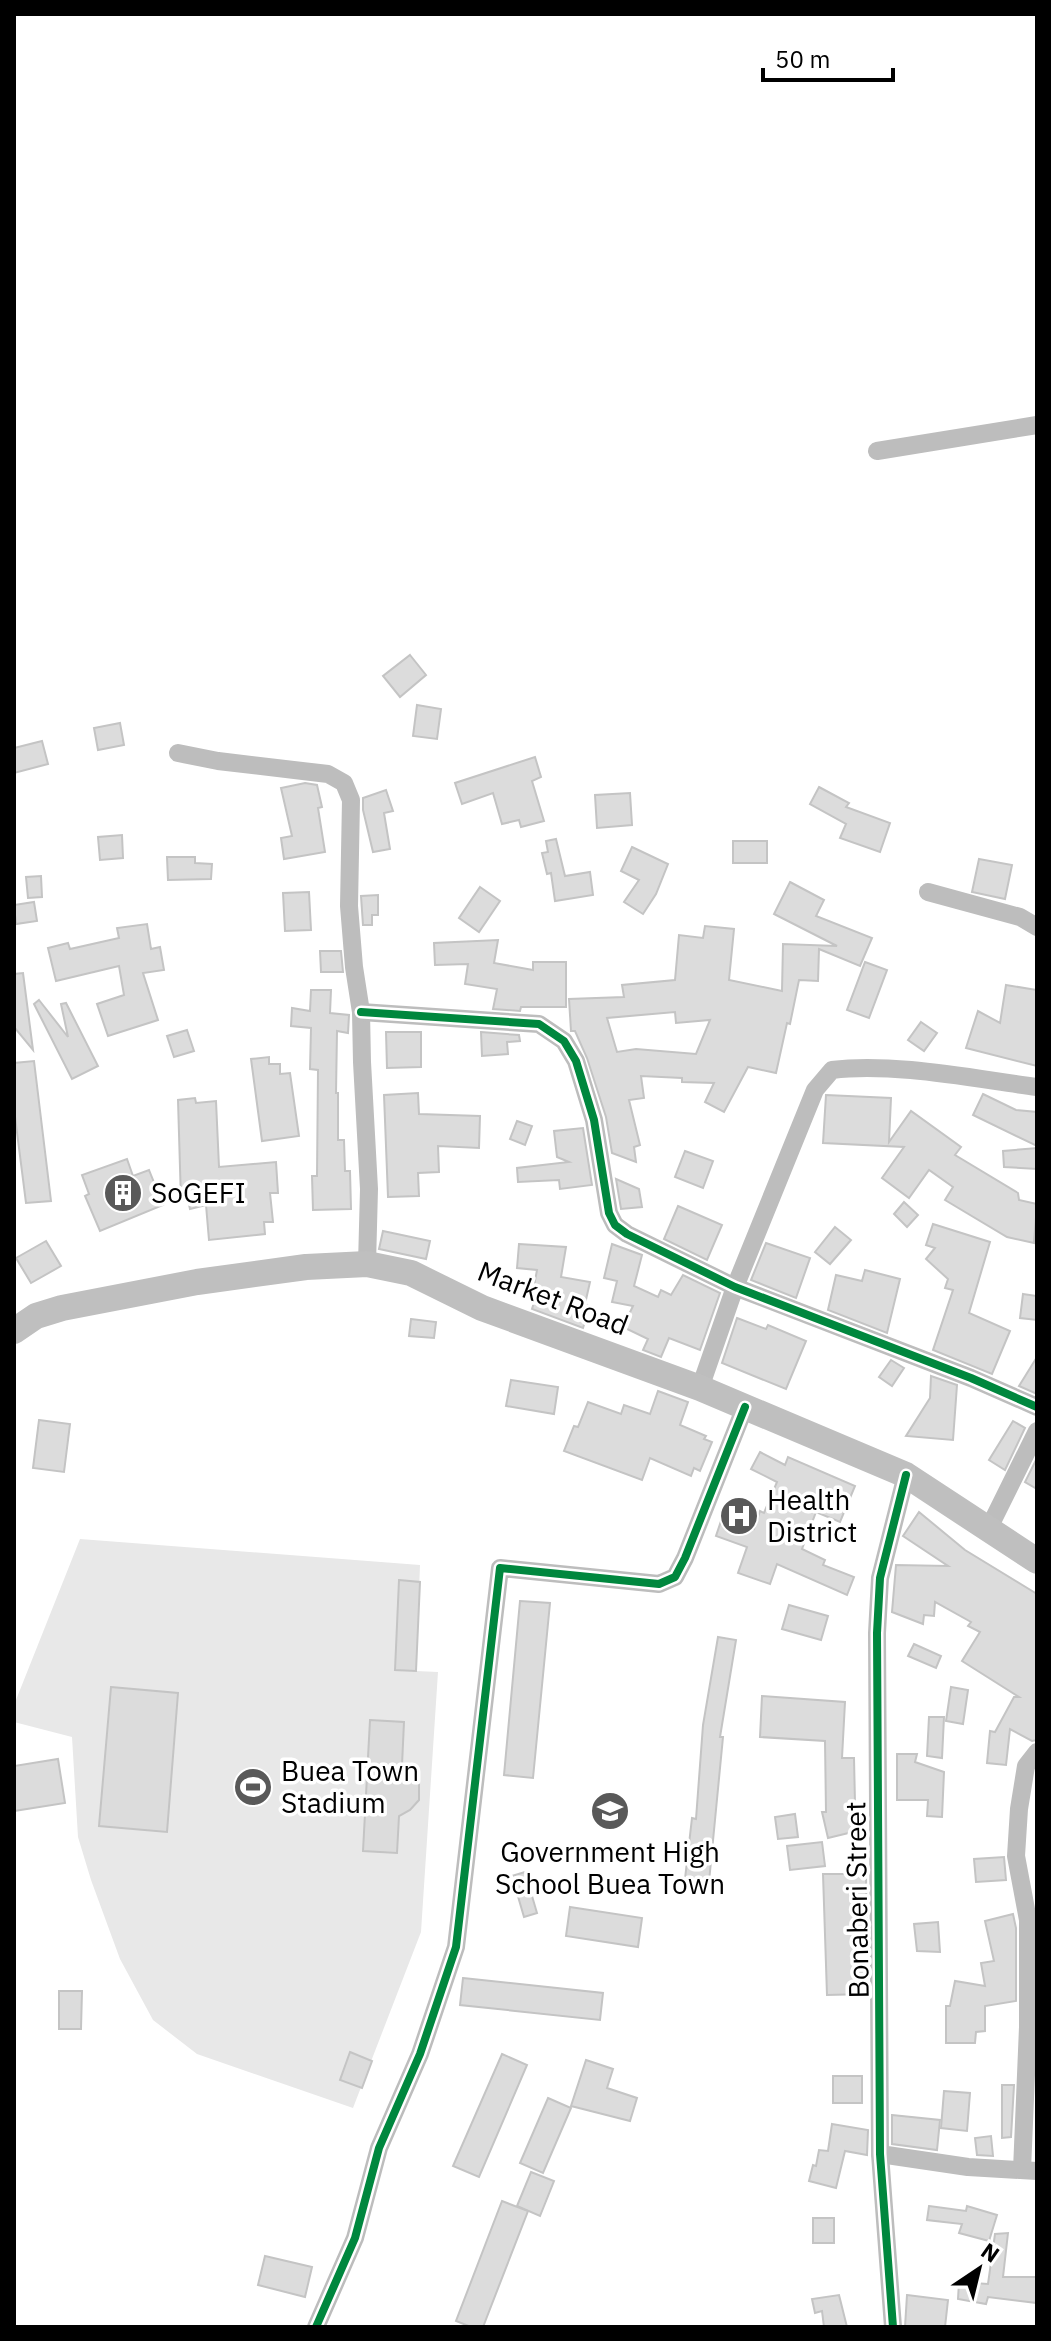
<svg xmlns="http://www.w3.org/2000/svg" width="1051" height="2341" font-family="'IBM Plex Sans',sans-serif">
	<rect width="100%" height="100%" fill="#fff"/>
	<path fill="#e8e8e8" d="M80 1539 420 1565 416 1671 438 1672 421 1932 353 2108 197 2054 153 2020 120 1959 91 1880 78 1837 72 1737 14 1722V1705Z"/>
	<g fill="#dcdcdc" stroke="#c4c4c4" stroke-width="2" fill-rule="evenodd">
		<path d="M410 655 426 675 400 697 383 676Z"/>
		<path d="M417 705 441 709 437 739 413 736Z"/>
		<path d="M120 723 124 745 98 750 94 728Z"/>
		<path d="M42 741 48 764 14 773V748Z"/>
		<path d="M535 757 541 777 532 781 544 821 521 827 519 820 502 824 493 793 462 804 455 783Z"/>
		<path d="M305 783 317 785 322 807 318 808 325 852 284 859 281 838 292 836 281 788Z"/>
		<path d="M819 787 849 803 846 807 890 823 880 852 840 838 846 824 810 804Z"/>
		<path d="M386 790 393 811 384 813 390 849 373 852 363 810V798Z"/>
		<path d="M630 793 632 825 597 828 595 795Z"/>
		<path d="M122 835 123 858 100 860 98 837Z"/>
		<path d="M556 839 565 876 590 872 593 895 555 901 551 873 547 874 542 853 548 852 546 841Z"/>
		<rect x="733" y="841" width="34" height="22"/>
		<path d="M632 847 668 864 656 894 643 914 624 902 639 880 621 871Z"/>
		<path d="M167 857H195V863L212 864 211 879 168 880Z"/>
		<path d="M979 859 1012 865 1005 899 972 892Z"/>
		<path d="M41 876 42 897 28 898 26 877Z"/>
		<path d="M790 882 824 900 816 916 872 938 860 966 819 949 818 981 799 980 790 1024 787 1023 776 1073 748 1067 724 1112 705 1102 714 1083 682 1082V1078L641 1076 644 1098 629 1100 640 1145 634 1147 636 1162 612 1153 606 1117 587 1058 575 1031H571L569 999 624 997 622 985 675 980 679 935 703 938 705 926 734 929 729 980 782 991 783 944 837 946 774 914ZM675 1012 676 1023 710 1020 696 1054 636 1049 617 1052 607 1018Z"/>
		<path d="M480 887 500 901 479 932 459 918Z"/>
		<path d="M309 892 311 930 285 931 283 893Z"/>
		<path d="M378 895V915H372V925H363L361 896Z"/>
		<path d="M34 902 37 921 16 924 14 905Z"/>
		<path d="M147 924 151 949 160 947 164 970 143 973 158 1020 108 1036 97 1004 124 995 119 966 56 981 48 948 68 943 70 949 119 938 117 928Z"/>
		<path d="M498 940 494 963 533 970V962H566V1007H521L520 1011 493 1009 497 989 465 984 468 964 435 965 434 943Z"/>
		<path d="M320 951H341L343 972H321Z"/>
		<path d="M865 962 887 970 869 1018 847 1010Z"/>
		<path d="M23 973 33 1050 14 1027V974Z"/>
		<path d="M1006 985 1037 990V1066L966 1048 978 1011 1000 1023Z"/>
		<path d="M311 990H331L330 1013 349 1015 348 1033 337 1031 336 1093H338V1140H344L345 1171H350L351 1209 313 1210 312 1176H317L318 1070 310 1069 311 1028 291 1026 292 1008 310 1011Z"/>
		<path d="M39 1000 68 1037 61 1004 66 1003 98 1066 72 1079 34 1004Z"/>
		<path d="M921 1022 937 1033 924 1051 908 1040Z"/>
		<path d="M187 1030 194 1051 174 1057 167 1036Z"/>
		<path d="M386 1032H421V1067L387 1068Z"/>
		<path d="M481 1032 519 1035 520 1041 507 1042 508 1054 482 1056Z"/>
		<path d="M269 1057V1064H280V1074L290 1073 299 1136 262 1141 251 1059Z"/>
		<path d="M34 1061 51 1201 26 1203 14 1109V1063Z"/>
		<path d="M418 1093 419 1114 480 1116 479 1148 438 1146 439 1172 418 1173 419 1196 388 1197 384 1095Z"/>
		<path d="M983 1094 1016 1110 1037 1112V1146L973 1115Z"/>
		<path d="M826 1095 891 1098 889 1142 911 1111 961 1147 955 1155 1018 1193 1019 1200 1037 1204 1034 1243 1007 1237 945 1200 953 1187 929 1170 909 1198 882 1178 904 1147 823 1143Z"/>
		<path d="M195 1098 196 1103 216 1101 219 1167 276 1162 278 1193H270L273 1222H264L265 1234 209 1240 206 1205 190 1209 188 1200 181 1201 178 1100Z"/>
		<path d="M517 1121 532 1126 525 1145 510 1139Z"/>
		<path d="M583 1128 592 1185 560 1189 559 1180 518 1182 517 1168 569 1162 557 1157 554 1131Z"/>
		<path d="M1037 1148V1169L1004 1167 1003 1151Z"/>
		<path d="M685 1151 713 1161 703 1188 675 1177Z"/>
		<path d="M127 1159 133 1176 149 1170 163 1205 100 1231 85 1196 89 1194 82 1175Z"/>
		<path d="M616 1179 639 1189 642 1207 621 1209Z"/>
		<path d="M904 1202 918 1215 907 1227 894 1214Z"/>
		<path d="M678 1206 722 1225 707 1260 664 1239Z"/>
		<path d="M933 1224 990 1242 969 1313 1010 1331 992 1374 933 1350 953 1290 945 1288 948 1279 926 1259 935 1248 926 1245Z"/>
		<path d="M835 1227 851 1240 830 1264 815 1252Z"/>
		<path d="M383 1231 430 1241 426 1259 379 1249Z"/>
		<path d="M46 1241 61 1266 31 1283 16 1258Z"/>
		<path d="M766 1243 810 1258 796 1298 751 1280Z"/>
		<path d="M519 1244 566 1247 561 1277 590 1282 585 1304 590 1306 583 1328 532 1309 539 1287 534 1286 537 1270 517 1268Z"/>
		<path d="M612 1244 642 1255 634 1286 658 1297 661 1290 671 1295 683 1275 720 1293 700 1350 669 1338 661 1357 643 1350 648 1339 623 1327 633 1306 612 1302 617 1281 604 1278Z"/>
		<path d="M865 1270 900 1279 887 1333 828 1310 836 1275 862 1281Z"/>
		<path d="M1023 1294 1037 1296V1320L1020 1318Z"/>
		<path d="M737 1318 766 1329 768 1325 806 1341 786 1389 722 1363Z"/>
		<path d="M411 1319 436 1322 434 1338 409 1336Z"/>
		<path d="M1037 1357V1394L1019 1386Z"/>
		<path d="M891 1360 904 1368 892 1386 879 1377Z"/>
		<path d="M931 1376 957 1385 953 1440 906 1436 930 1398Z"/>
		<path d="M511 1380 558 1387 554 1414 506 1406Z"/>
		<path d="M658 1391 688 1402 680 1425 706 1436 704 1439 712 1442 700 1471 694 1468 691 1476 650 1458 642 1480 564 1451 574 1426 578 1427 588 1402 621 1414 624 1405 650 1414Z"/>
		<path d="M39 1420 70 1424 64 1472 33 1468Z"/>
		<path d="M1013 1421 1025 1428 1005 1470 989 1460Z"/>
		<path d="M760 1452 785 1465 788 1457 855 1486 840 1522 816 1512 802 1549 825 1560 823 1565 854 1577 847 1595 777 1564 770 1584 738 1573 747 1547 716 1536 722 1518 754 1529 760 1511 764 1513 777 1482 751 1469Z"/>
		<path d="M1037 1458V1489L1025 1482Z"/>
		<path d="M919 1512 965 1550 1037 1594V1740L1032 1741 1010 1729 1006 1765 987 1763 990 1731 995 1732 1014 1697H1019L962 1661 980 1632 968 1626 971 1622 935 1602 934 1616 924 1615 923 1624 892 1612 896 1565 948 1566 903 1536Z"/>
		<path d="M399 1580 420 1582 416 1671 395 1670Z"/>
		<path d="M520 1601 550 1603 533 1778 504 1775Z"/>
		<path d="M789 1605 828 1616 821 1640 782 1629Z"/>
		<path d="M718 1637 736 1640 720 1737H723L709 1882 685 1879 692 1818 696 1819 703 1725Z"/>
		<path d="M914 1644 941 1656 936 1668 908 1656Z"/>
		<path d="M111 1687 178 1693 167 1832 99 1826Z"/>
		<path d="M951 1687 968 1690 963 1724 946 1721Z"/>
		<path d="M762 1696 845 1702 842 1758H854L855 1803 861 1830 828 1838 822 1812H826L825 1741 760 1737Z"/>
		<path d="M929 1717H944L942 1758 927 1756Z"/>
		<path d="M370 1720 404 1722 402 1765 419 1783V1800L410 1810 399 1816 397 1853 363 1851Z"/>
		<path d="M897 1754H917L915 1762 944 1772 942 1817 927 1816 928 1800H897Z"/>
		<path d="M58 1759 65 1803 14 1811V1766Z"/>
		<path d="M795 1814 798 1837 778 1839 775 1817Z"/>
		<path d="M822 1842 825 1866 790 1870 787 1846Z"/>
		<path d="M1004 1857 1006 1880 976 1882 974 1859Z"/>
		<path d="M525 1872 537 1913 524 1917 512 1876Z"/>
		<path d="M823 1874H866L867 1947 856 1946 854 1962 867 1965V1994L827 1995Z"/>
		<path d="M570 1907 642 1918 638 1947 566 1936Z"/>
		<path d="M1013 1914 1016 1928V2001L985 2006V2031L976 2032 975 2043H946V2006H950L955 1981 985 1986 981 1963 994 1961 985 1921Z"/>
		<path d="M938 1922 940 1952 917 1951 914 1924Z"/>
		<path d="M463 1978 603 1993 600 2020 460 2005Z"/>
		<path d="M59 1991H82L81 2029H59Z"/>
		<path d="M350 2052 372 2061 362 2088 340 2080Z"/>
		<path d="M502 2054 527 2065 479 2177 453 2166Z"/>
		<path d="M586 2060 613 2069 607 2088 637 2098 630 2121 571 2106Z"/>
		<rect x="833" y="2076" width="29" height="27"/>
		<path d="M1002 2085H1014L1011 2137 1002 2138Z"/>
		<path d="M944 2091 970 2093 967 2131 941 2128Z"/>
		<path d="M548 2098 571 2108 543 2173 520 2163Z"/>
		<path d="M892 2115 940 2120 937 2150 892 2144Z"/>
		<path d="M832 2124 868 2130 867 2155 845 2151 836 2188 809 2181 813 2165 816 2166 819 2150 828 2151Z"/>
		<path d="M991 2136 993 2156 977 2155 975 2138Z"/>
		<path d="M531 2172 554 2181 540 2216 517 2206Z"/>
		<path d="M502 2201 528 2211 483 2327H471L456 2321Z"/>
		<path d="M929 2206 966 2211 967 2206 997 2215 989 2241 959 2233 962 2224 927 2220Z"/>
		<rect x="813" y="2218" width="21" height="25"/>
		<path d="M1008 2233 1003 2277H1037V2303L988 2297 986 2304 958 2299 959 2282 988 2284 995 2234Z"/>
		<path d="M265 2256 312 2267 305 2297 258 2285Z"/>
		<path d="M839 2295 847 2327H824L822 2311 815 2313 812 2299Z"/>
		<path d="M907 2295 948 2300 945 2327H905Z"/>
	</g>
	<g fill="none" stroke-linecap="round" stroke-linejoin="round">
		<g stroke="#bdbdbd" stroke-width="18">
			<path d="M877 451 1037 425"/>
			<path d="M178 753 218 761 328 774 344 783 351 800 349 906 354 967 361 1012 362 1062 369 1189 367 1264"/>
			<path d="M928 892 1020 917 1037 927"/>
			<path d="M361 1012 539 1024 564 1041 576 1061 594 1120 609 1213 615 1225 627 1234 735 1287 971 1378 1037 1407"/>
			<path d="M700 1388 735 1287 815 1090 832 1070C893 1062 975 1079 1037 1087"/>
			<path d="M988 1530 1037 1431"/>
			<path d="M880 2154 968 2167 1037 2171"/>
			<path d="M1022 2170 1028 2027V1920L1016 1856 1019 1809 1026 1766 1037 1752"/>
			<path d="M316 2327 355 2238 379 2148 420 2054 456 1947 500 1568 659 1584 675 1577 685 1558 745 1407"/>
			<path d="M893 2327 880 2154 877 1633 880 1578 906 1475"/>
		</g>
		<path stroke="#bfbfbf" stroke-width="26" d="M14 1331 36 1316 62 1308 197 1282 306 1267 367 1264 411 1273 482 1308 700 1388 906 1475 1037 1561"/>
		<g stroke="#fff" stroke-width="13">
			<g id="cycleway">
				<path d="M361 1012 539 1024 564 1041 576 1061 594 1120 609 1213 615 1225 627 1234 735 1287 971 1378 1037 1407"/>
				<path d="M316 2327 355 2238 379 2148 420 2054 456 1947 500 1568 659 1584 675 1577 685 1558 745 1407"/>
				<path d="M893 2327 880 2154 877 1633 880 1578 906 1475"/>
			</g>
		</g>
		<use href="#cycleway" stroke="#00873e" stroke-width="8"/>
	</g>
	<defs>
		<g id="building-disc" transform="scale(2)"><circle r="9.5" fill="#595959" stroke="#fff"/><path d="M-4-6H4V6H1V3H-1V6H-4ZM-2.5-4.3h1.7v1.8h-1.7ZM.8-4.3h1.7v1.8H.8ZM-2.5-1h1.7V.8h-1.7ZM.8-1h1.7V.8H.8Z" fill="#fff"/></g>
		<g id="hospital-disc" transform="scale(2)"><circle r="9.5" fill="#595959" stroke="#fff"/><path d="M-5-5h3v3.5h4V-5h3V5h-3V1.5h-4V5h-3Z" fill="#fff"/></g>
		<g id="stadium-disc" transform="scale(2)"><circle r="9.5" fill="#595959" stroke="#fff"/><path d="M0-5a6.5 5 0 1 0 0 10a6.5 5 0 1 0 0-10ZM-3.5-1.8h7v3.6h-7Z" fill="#fff"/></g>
		<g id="school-disc" transform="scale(2)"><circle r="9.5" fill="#595959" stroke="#fff"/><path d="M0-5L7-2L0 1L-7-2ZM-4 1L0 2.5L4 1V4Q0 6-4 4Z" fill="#fff"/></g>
	</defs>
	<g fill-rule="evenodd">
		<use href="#building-disc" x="123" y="1193"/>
		<use href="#hospital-disc" x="739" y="1516"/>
		<use href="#stadium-disc" x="253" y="1787"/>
		<use href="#school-disc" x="610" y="1811"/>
	</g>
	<g text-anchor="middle" stroke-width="7" stroke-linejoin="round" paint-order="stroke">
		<g font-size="28" fill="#000" stroke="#fff" text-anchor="start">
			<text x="151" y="1203">SoGEFI</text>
			<text x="767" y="1510">Health<tspan x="767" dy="32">District</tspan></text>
			<text x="281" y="1781">Buea Town<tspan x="281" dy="32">Stadium</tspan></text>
			<text x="610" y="1862" text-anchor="middle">Government High<tspan x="610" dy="32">School Buea Town</tspan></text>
		</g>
		<g font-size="28" fill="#000" stroke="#fff">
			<text transform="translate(553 1298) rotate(21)" y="10">Market Road</text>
			<text transform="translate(857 1900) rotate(-91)" y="10">Bonaberi Street</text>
		</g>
	</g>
	<rect width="1051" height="2341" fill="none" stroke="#000000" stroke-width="32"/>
	<g transform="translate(979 2269) rotate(35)" stroke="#ffffff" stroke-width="6" paint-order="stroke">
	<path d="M0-6L14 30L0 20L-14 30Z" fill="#000000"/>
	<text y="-12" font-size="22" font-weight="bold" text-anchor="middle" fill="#000000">N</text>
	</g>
	<path d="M763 68v12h130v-12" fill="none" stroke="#000000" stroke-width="4"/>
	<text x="775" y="68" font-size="24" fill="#000000" stroke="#ffffff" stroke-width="6" paint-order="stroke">50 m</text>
</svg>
